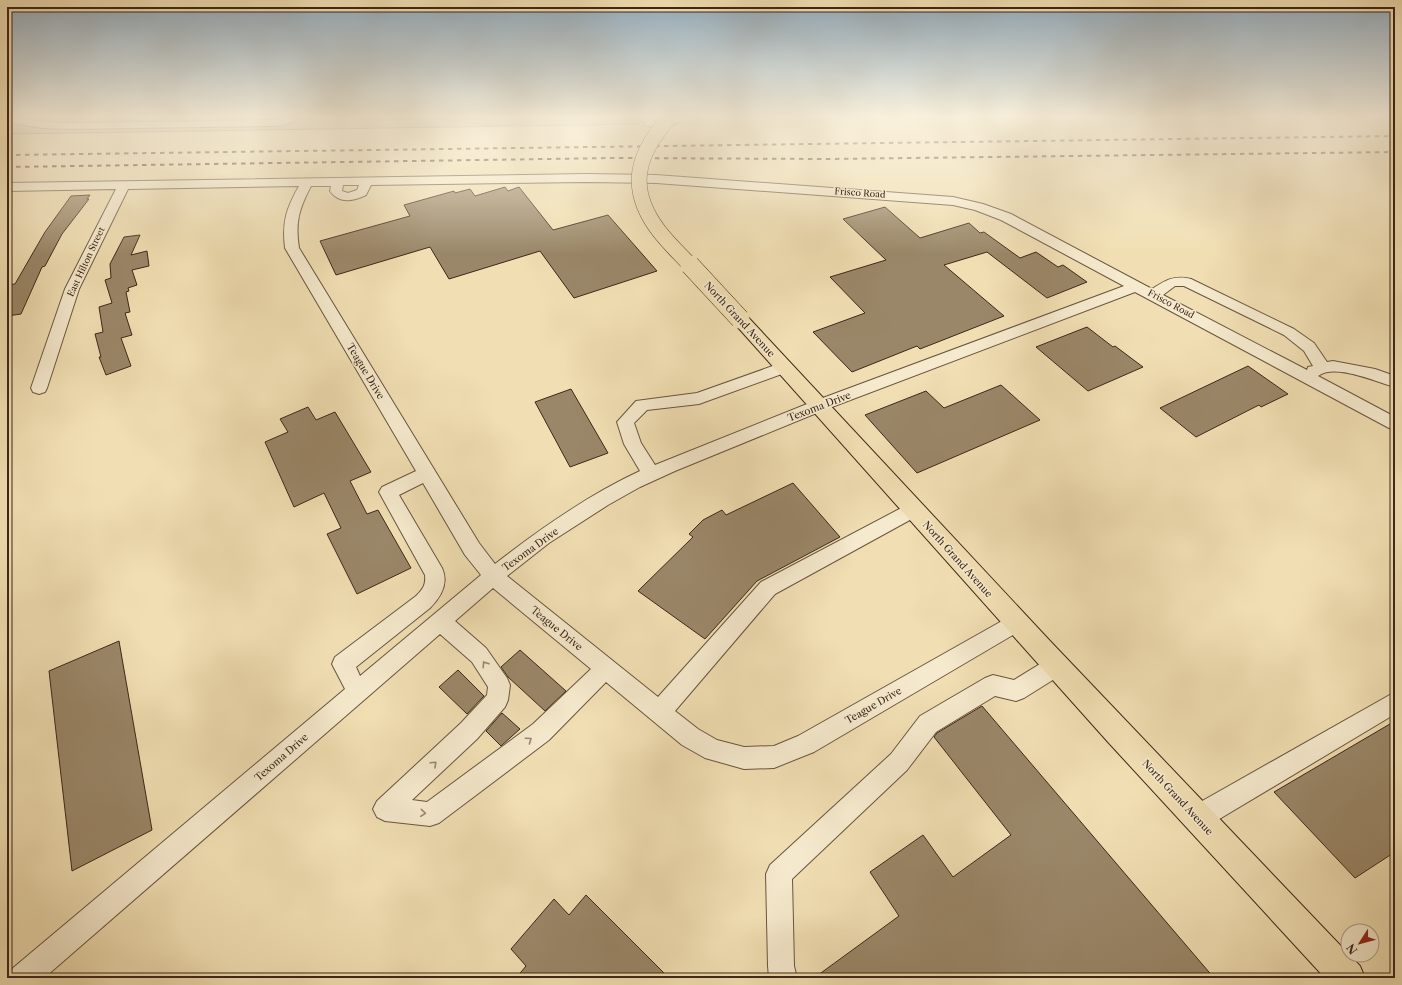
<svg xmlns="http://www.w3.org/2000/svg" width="1402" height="985" font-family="'Libre Caslon Text',serif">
	<rect width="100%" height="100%" fill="#f1dfb3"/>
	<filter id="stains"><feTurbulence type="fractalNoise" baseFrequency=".005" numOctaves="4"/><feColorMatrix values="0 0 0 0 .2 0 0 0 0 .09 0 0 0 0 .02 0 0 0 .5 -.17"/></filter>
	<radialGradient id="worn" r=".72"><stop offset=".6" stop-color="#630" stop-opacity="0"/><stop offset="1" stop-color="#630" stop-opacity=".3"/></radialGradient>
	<path fill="#d2c099" stroke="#877458" d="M7 116H639L640 124 7 134Z"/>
	<g fill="#9a8769" stroke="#3c2718">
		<path d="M505 187 508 191 519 187 553 230 608 215 657 271 574 298 540 251 449 279 430 247 336 275 320 241 410 216 404 205 454 191 455 193 470 189 475 196Z"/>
		<path d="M90 195 87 199H89L62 234 45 266 42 267 21 314 7 316V285L15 284 45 232 71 196Z"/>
		<path d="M885 207 920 238 969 223 980 233 984 232 1020 258 1036 252 1058 267 1063 265 1087 282 1047 298 987 252 944 265 1004 316 920 349 917 346 852 372 813 332 865 313 830 277 886 260 843 219Z"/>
		<path d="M140 235 131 255 147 251 149 266 132 270 137 285 128 288 129 291 126 292 130 312 125 313 132 335 121 338 131 366 106 375 99 357H101L95 334 103 332 99 307 112 303 105 280 111 278 110 264 124 237Z"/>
		<path d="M1087 327 1113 347 1115 346 1143 367 1088 391 1036 347Z"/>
		<path d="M1248 366 1288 394 1261 407 1259 405 1196 437 1160 408Z"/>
		<path d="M1001 385 1040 420 917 473 865 415 926 391 944 408Z"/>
		<path d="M571 389 608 453 570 467 535 402Z"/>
		<path d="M308 407 316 420 335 412 371 472 350 481 367 514 378 510 411 568 357 594 327 534 341 528 324 493 294 507 265 442 288 432 280 419Z"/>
		<path d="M793 483 840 537 757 581 705 639 638 591 693 537 689 534 703 520 722 510 726 515Z"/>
		<path d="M119 641 152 830 72 871 49 671Z"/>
		<path d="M520 650 566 691 545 711 508 677 501 667Z"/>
		<path d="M458 670 484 696 467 714 439 687Z"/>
		<path d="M982 706 1214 978H814L899 916 870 872 923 835 953 877 1011 835 934 737 937 733Z"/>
		<path d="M502 713 520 729 501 746 486 731Z"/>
		<path d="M1395 721V852L1355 878 1274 792Z"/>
		<path d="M586 895 669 978H516L526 966 511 949 554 899 569 915Z"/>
	</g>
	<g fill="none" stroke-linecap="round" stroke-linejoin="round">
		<g stroke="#69553f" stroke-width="2">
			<g id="minor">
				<path d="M7 116 42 122 69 123 269 120C279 119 290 115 299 117 292 125 279 126 269 126L69 129 42 128 7 122Z"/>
				<path d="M644 116H655L653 121C661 121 665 119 673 117 677 115 682 116 686 116 676 129 658 129 644 125L642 119Z"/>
				<path d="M586 174 656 175 953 197 983 204 1011 214 1152 289C1166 280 1174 275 1191 279L1294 329 1314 343 1327 362 1333 361 1375 369 1395 376V387C1376 382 1335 363 1318 376L1395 417V430L1389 428 1135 292 824 410 675 471 640 487 608 505 549 543 507 576 658 697 761 582 907 505 913 503 919 505 922 510 919 515 775 594 675 711 698 729 717 740 744 747 774 746 798 736 1009 617 1016 614 1023 617 1026 623 1023 629 814 752 774 768 744 769 705 758 682 745 606 682 549 740 439 823 430 826 385 821 377 817 373 809 377 801 461 723 487 695 488 687 472 662 440 634 44 978H9L13 968 345 689 332 664 335 657 416 596C423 589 426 585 425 575L379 492 382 487 416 471 285 248C282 222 286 209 299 186L128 189 79 289 47 388 45 392 39 394 33 392 31 388 65 289 116 189 7 191V183ZM586 182 656 183 953 205 975 210 1001 220 1124 286 812 402 655 465 641 443 634 423 647 410 699 404 790 371 792 367 790 363 784 362 697 393 636 401 617 422 624 444 640 471C588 495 540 529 495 564L479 543 299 248C295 222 299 209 311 186H331L330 191C339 204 354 201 366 195L371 185ZM343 185H359L357 190 348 193 342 191ZM1175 286H1184L1284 335 1304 351 1313 366 1308 367 1307 370 1163 295ZM423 483 465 555 481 575 360 676 356 667 430 608C441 597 449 583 442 568L399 495ZM493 588 591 669 533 724 427 802 412 800 477 739 505 707 508 700 510 685 507 678 486 648 455 621Z"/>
				<path d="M1056 656 1064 659 1067 666 1064 673 1024 698 1016 701 995 696 936 732 907 770 792 879 794 966 797 978H769L768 966 766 874 770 865 891 754 920 716 985 678 993 675 1014 680 1048 659Z"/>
				<path d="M1395 692V714L1206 827 1197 830 1188 827 1185 818 1188 809Z"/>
			</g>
		</g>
		<g stroke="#3c2718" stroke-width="2">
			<path id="major" d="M740 313 746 315 1051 642 1360 966 1365 978H1325L1108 742 734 323 731 319 734 315Z"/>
		</g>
		<path stroke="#3c2718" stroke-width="1.5" stroke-dasharray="0.5 1.5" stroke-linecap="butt" d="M365 116C390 122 414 117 439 118 451 118 463 122 476 124 503 127 529 124 555 116"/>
		<use href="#minor" fill="#f6eace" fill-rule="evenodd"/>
		<use href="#major" fill="#f1dfb3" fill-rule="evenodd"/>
		<g stroke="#3c2718" stroke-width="2" stroke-dasharray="4.5 4.5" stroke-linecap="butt">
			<path d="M7 155 1395 136"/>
			<path d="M7 167 613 158 828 159 1395 152"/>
		</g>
		<g stroke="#3c2718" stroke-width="16" stroke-linecap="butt">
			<path id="major-bridge-far1" d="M671 116C637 153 626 188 659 231 669 244 680 254 691 266"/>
		</g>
		<g stroke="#3c2718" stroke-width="20" stroke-linecap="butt">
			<path id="major-bridge" d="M690 265 740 319"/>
		</g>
		<use href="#major-bridge-far1" stroke="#f1dfb3" stroke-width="15"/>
		<use href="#major-bridge" stroke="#f1dfb3" stroke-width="19"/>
	</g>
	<defs><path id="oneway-chevron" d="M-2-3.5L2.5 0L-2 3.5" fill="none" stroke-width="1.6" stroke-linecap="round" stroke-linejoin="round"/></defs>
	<g stroke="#998873">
		<use href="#oneway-chevron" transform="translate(485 664) rotate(-123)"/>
		<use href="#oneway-chevron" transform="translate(529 740) rotate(-35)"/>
		<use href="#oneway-chevron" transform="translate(434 764) rotate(-43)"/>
		<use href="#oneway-chevron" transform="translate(423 813) rotate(5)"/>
	</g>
	<linearGradient id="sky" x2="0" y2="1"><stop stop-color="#93acbe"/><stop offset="0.46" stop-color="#f9f1dd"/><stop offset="1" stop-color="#f9f1dd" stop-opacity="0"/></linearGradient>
	<rect width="1402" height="254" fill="url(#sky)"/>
	<g text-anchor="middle" stroke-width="3" stroke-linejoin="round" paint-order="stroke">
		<g font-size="9" fill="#3c2718" stroke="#f6eace">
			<text transform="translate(860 193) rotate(4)" y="3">Frisco Road</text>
			<text transform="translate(86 262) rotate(-65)" y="3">East Hilton Street</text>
			<text transform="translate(1171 304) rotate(28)" y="3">Frisco Road</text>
		</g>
		<g font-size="10" fill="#3c2718" stroke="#f6eace">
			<text transform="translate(740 319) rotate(47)" y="4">North Grand Avenue</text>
			<text transform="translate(366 371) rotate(59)" y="4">Teague Drive</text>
			<text transform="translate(819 406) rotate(-21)" y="4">Texoma Drive</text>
			<text transform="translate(530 549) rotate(-36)" y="4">Texoma Drive</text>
			<text transform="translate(958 559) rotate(48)" y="4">North Grand Avenue</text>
			<text transform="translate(557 628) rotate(39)" y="4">Teague Drive</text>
			<text transform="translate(873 705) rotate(-30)" y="4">Teague Drive</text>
			<text transform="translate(281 757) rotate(-41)" y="4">Texoma Drive</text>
			<text transform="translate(1178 797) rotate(47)" y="4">North Grand Avenue</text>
		</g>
	</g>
	<rect width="1402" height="985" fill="none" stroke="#f1dfb3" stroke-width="24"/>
	<rect x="8" y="8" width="1386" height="969" fill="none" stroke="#3c2718" stroke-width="2"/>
	<rect x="12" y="12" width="1378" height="961" fill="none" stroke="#3c2718"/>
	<g transform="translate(1360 943) rotate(234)"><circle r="19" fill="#f6eace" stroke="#ac9c85"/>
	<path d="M0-3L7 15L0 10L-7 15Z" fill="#8f2418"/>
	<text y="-6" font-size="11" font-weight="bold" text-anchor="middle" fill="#3c2718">N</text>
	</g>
	<rect width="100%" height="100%" filter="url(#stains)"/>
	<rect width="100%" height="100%" fill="url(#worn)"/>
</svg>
